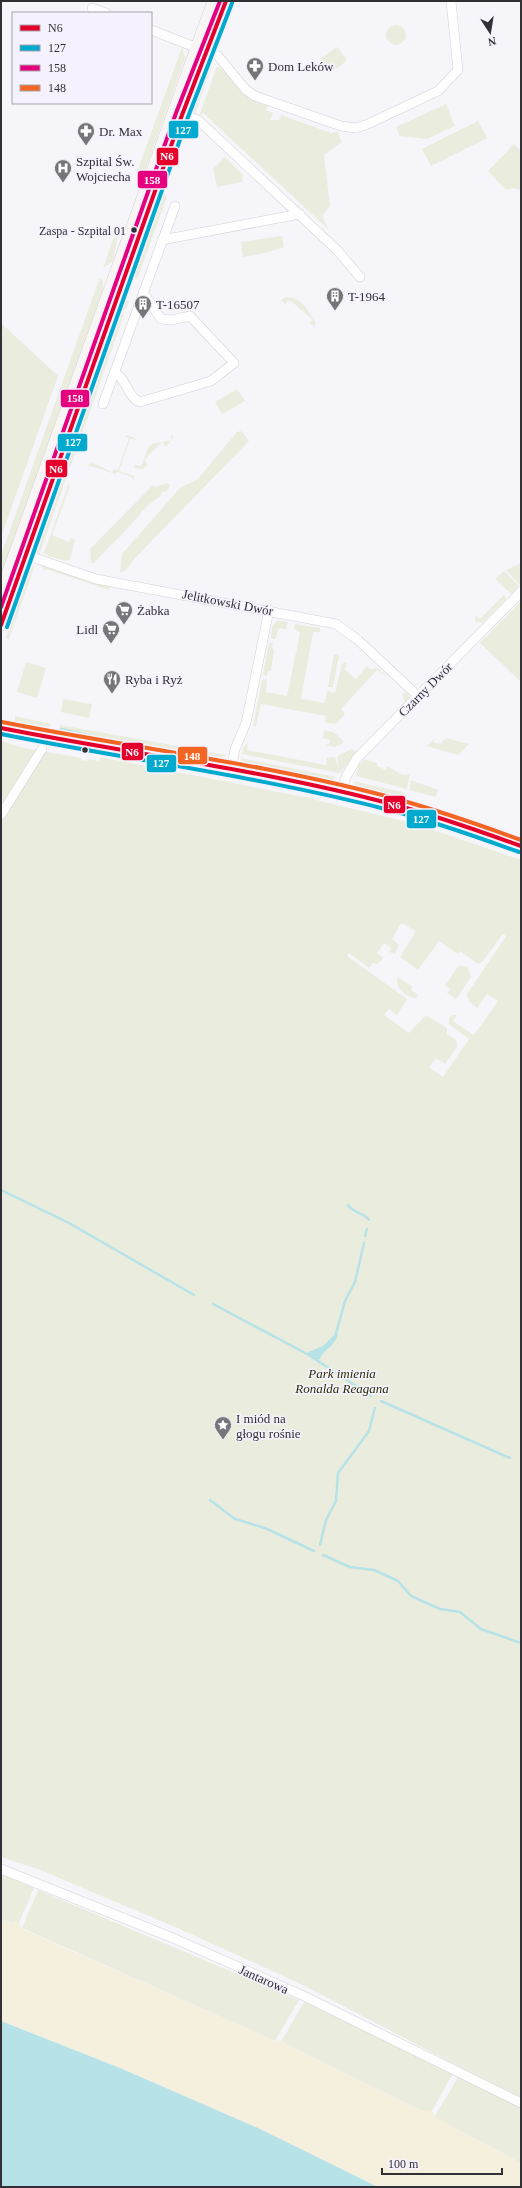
<svg xmlns="http://www.w3.org/2000/svg" width="522" height="2188" font-family="'Times New Roman',serif">
	<rect width="100%" height="100%" fill="#f6f5fa"/>
	<g fill="#eaedde" fill-rule="evenodd">
		<circle cx="396" cy="35" r="10"/>
		<path d="M182 47 185 58 143 177 137 172Z"/>
		<path d="M337 47 347 60 339 67 329 72 321 58Z"/>
		<path d="M212 66 195 114 191 107 204 72Z"/>
		<path d="M217 66 225 71 240 90 268 105 266 110 273 113 270 120H279L281 115 331 133 338 132 342 142 324 155 330 206 322 216 329 230 203 113 199 116Z"/>
		<path d="M446 104 455 126 427 139 400 136 396 127Z"/>
		<path d="M478 121 487 138 431 166 422 149Z"/>
		<path d="M514 144 521 151V187L519 190 513 188 506 190 488 171Z"/>
		<path d="M225 157 243 175 242 182 217 187 213 169Z"/>
		<path d="M161 192 167 197 137 280 131 275Z"/>
		<path d="M118 235 113 261 103 268 113 239Z"/>
		<path d="M282 236 284 247 269 252 243 257 241 242Z"/>
		<path d="M100 277 103 281V290L1 575V555Z"/>
		<path d="M286 297C302 297 308 311 316 323L314 326 309 324 313 320 291 301H288L285 304 281 300Z"/>
		<path d="M125 300 129 301 126 309H124L122 314 124 315 70 468 65 461 121 303Z"/>
		<path d="M1 323 58 376 1 537Z"/>
		<path d="M237 389 245 401 222 414 215 402Z"/>
		<path d="M241 431 249 441 135 558 126 570 120 573 122 554 180 488 198 479 237 432Z"/>
		<path d="M171 434 174 437 166 447 162 442 144 460 148 465 143 469 135 468V465L141 466 149 446 152 444 172 440Z"/>
		<path d="M127 435 135 438 136 440 130 439 119 471 135 476 133 480 132 477 117 472 116 474 87 465 93 463 112 472 114 469 118 470 129 438 125 437Z"/>
		<path d="M62 473H65L67 476 39 555 35 546Z"/>
		<path d="M69 483 70 486 52 535 69 542 71 538 75 540 70 559 65 561 46 555 44 553Z"/>
		<path d="M168 483 170 485 168 490 161 493 160 497C145 505 137 519 125 531 115 542 103 552 94 563H91L90 549 153 485 155 487Z"/>
		<path d="M521 563V584L520 585 506 570Z"/>
		<path d="M35 565 9 639 6 638 30 569Z"/>
		<path d="M41 565 110 585 109 590 49 570H44Z"/>
		<path d="M504 571 519 586 511 594 495 579Z"/>
		<path d="M504 595 506 599 482 623 475 621V615L480 619Z"/>
		<path d="M521 601V682L480 643Z"/>
		<path d="M277 620 288 622 286 629 279 628 275 639H271L272 627Z"/>
		<path d="M295 624 320 628V632H313L301 699 325 703 327 691 335 693 342 664 346 662 347 664 344 669 356 679 367 666 370 669 378 668 388 678 377 670 341 709 345 714 336 724 325 723 326 716 261 704 256 726H253L262 680 267 679 266 692 287 696 300 633 294 628Z"/>
		<path d="M269 643H273L272 647 274 651 271 671H268L267 676 263 674Z"/>
		<path d="M334 654 339 656 333 687H328Z"/>
		<path d="M26 662 46 668 37 698 17 692Z"/>
		<path d="M406 692 410 698 406 703 339 773 242 754 243 748 248 742 247 750 326 765 327 758 335 757 339 769 337 756 351 749 356 752 405 702 402 694Z"/>
		<path d="M63 699 92 704 89 718 61 712Z"/>
		<path d="M15 716 51 724 50 728 48 729 15 722Z"/>
		<path d="M60 725 227 755 214 762 84 740 59 733Z"/>
		<path d="M324 730 333 732 343 740 344 743 335 747 325 745 329 744 330 740 323 738Z"/>
		<path d="M435 738H436L433 742 440 744 446 738 469 744 458 755 427 746Z"/>
		<path d="M1 741 24 748 81 758V760L87 761V759L99 761 100 757 304 797 416 824 521 860V2099L305 1986 182 1930 38 1869 1 1857ZM401 923 416 931 400 957 418 970 439 941 458 954 460 951 478 964 483 961 503 934 506 936 467 994 469 1002 477 1008 487 994 498 1001 474 1035 453 1021 457 1015H452L449 1018V1024L469 1039 443 1077 429 1067 436 1058 445 1064 457 1047 456 1040 447 1034V1028L427 1016 424 1017 409 1033 384 1015 389 1009 397 1015 407 999 347 956 349 953 369 968 373 963 378 964 383 958 377 953 384 943 391 948 389 952 395 954 399 945 392 939Z"/>
		<path d="M240 758 337 777 326 783 250 768Z"/>
		<path d="M364 759 377 763V766L386 770 387 766C395 769 399 777 410 774L407 789 356 776 358 767Z"/>
		<path d="M411 780 438 790 436 797 409 790Z"/>
		<path d="M354 781 406 793 405 802C389 798 360 797 354 781Z"/>
		<path d="M457 815 503 830 513 838 455 817Z"/>
		<path d="M459 965 468 967 471 977 456 999 447 993 450 989 445 986Z"/>
		<path d="M398 977 413 987 411 990 418 995 416 998C408 999 393 986 398 977Z"/>
		<path d="M1 1874 34 1888 19 1923 15 1921 12 1923 1 1919Z"/>
		<path d="M38 1890 299 2000 275 2041 22 1928Z"/>
		<path d="M304 2002 453 2073 432 2111 420 2110 286 2044 282 2040Z"/>
		<path d="M459 2076 521 2108V2163L434 2117Z"/>
	</g>
	<path fill="#f5efdd" d="M1 1919 12 1923 15 1921 19 1923 22 1929 275 2041 282 2040 286 2044 420 2110 432 2111 435 2117 521 2163V2187H378L258 2128 120 2068 1 2021Z"/>
	<g fill="#b6e2e8">
		<path d="M335 1334H338C334 1348 324 1348 320 1359L314 1360 308 1356V1352L323 1346Z"/>
		<path d="M1 2021 120 2068 258 2128 378 2187H1Z"/>
	</g>
	<g fill="none" stroke-linecap="round" stroke-linejoin="round">
		<g stroke="#b6e2e8" stroke-width="2.5">
			<path d="M61 729 118 742"/>
			<path d="M134 745 211 758"/>
			<path d="M254 766 326 781"/>
			<path d="M1 1190 69 1223 194 1295"/>
			<path d="M348 1205C353 1213 365 1213 369 1220"/>
			<path d="M365 1236 367 1229"/>
			<path d="M213 1304 309 1355"/>
			<path d="M335 1337 345 1301 355 1282 364 1243"/>
			<path d="M315 1359 371 1396"/>
			<path d="M381 1401 510 1458"/>
			<path d="M210 1500 235 1519 265 1528 314 1551"/>
			<path d="M320 1545 326 1520 336 1501 338 1473 369 1431 375 1408"/>
			<path d="M323 1555 350 1567 374 1570 398 1581 411 1596 440 1609 460 1612 481 1629 521 1643"/>
		</g>
		<g stroke="#d2d1d6" stroke-width="10">
			<g id="minor">
				<path d="M92 8 106 13"/>
				<path d="M151 30 218 56 246 90 255 96 341 126 356 128 368 124 438 91 458 70 451 1"/>
				<path d="M182 115 198 120 337 250 360 277"/>
				<path d="M162 240 300 214"/>
				<path d="M114 373C127 377 127 398 140 402L211 381 234 363 190 316 171 320 161 319 143 292"/>
				<path d="M103 404 175 206"/>
				<path d="M21 551 26 555 96 579 336 624 358 640 418 696"/>
				<path d="M231 771 235 749 246 723 269 610"/>
				<path d="M341 793 346 777 357 758 521 592"/>
				<path d="M1 815 42 749"/>
				<path d="M1 1869 173 1938 304 1996 521 2103"/>
			</g>
		</g>
		<g stroke="#d3d2d5" stroke-width="12">
			<g id="major">
				<path d="M1 591 213 1"/>
				<path d="M1 625 182 115 226 1"/>
				<path d="M1 728C174 765 356 780 521 846"/>
			</g>
		</g>
		<use href="#minor" stroke="#fefefe" stroke-width="9"/>
		<use href="#major" stroke="#f9f5f5" stroke-width="11"/>
		<g stroke="#f5f2fd" stroke-width="7">
			<g id="bus-1">
				<path d="M1 625 182 115 226 1"/>
				<path d="M1 728C132 754 266 770 395 805 438 816 479 831 521 846"/>
			</g>
		</g>
		<g stroke="#f5f2fd" stroke-width="7">
			<g id="bus-2">
				<path d="M7 627 188 117 232 3"/>
				<path d="M1 734C131 760 264 777 393 811 436 822 477 837 519 852"/>
			</g>
		</g>
		<g stroke="#f5f2fd" stroke-width="7">
			<path id="bus-3" d="M1 607 176 113 220 1"/>
		</g>
		<g stroke="#f5f2fd" stroke-width="7">
			<path id="bus-4" d="M2 722C133 748 268 764 397 799 439 811 480 825 521 840"/>
		</g>
		<use href="#bus-1" stroke="#e4002b" stroke-width="4"/>
		<use href="#bus-2" stroke="#00a9ce" stroke-width="4"/>
		<use href="#bus-3" stroke="#e5007d" stroke-width="4"/>
		<use href="#bus-4" stroke="#f26522" stroke-width="4"/>
	</g>
	<defs>
		<g id="pharmacy-pin" transform="scale(0.9)"><path d="M0 17L-7.5 6A9.5 9.5 0 1 1 7.5 6Z" fill="#76757a" stroke="#f5f2fd"/><path d="M-2-6h4v4h4v4h-4v4h-4v-4h-4v-4h4Z" fill="#fff"/></g>
		<g id="hospital-pin" transform="scale(0.9)"><path d="M0 17L-7.5 6A9.5 9.5 0 1 1 7.5 6Z" fill="#76757a" stroke="#f5f2fd"/><path d="M-5-5h3v3.5h4V-5h3V5h-3V1.5h-4V5h-3Z" fill="#fff"/></g>
		<g id="building-pin" transform="scale(0.9)"><path d="M0 17L-7.5 6A9.5 9.5 0 1 1 7.5 6Z" fill="#76757a" stroke="#f5f2fd"/><path d="M-4-6H4V6H1V3H-1V6H-4ZM-2.5-4.3h1.7v1.8h-1.7ZM.8-4.3h1.7v1.8H.8ZM-2.5-1h1.7V.8h-1.7ZM.8-1h1.7V.8H.8Z" fill="#fff"/></g>
		<g id="supermarket-pin" transform="scale(0.9)"><path d="M0 17L-7.5 6A9.5 9.5 0 1 1 7.5 6Z" fill="#76757a" stroke="#f5f2fd"/><path d="M-6-5.5h2.5l.6 2H6L4.5 2H-2.5L-4.4-4H-6ZM-1.5 3.2a1.3 1.3 0 1 0 .1 0ZM3 3.2a1.3 1.3 0 1 0 .1 0Z" fill="#fff"/></g>
		<g id="restaurant-pin" transform="scale(0.9)"><path d="M0 17L-7.5 6A9.5 9.5 0 1 1 7.5 6Z" fill="#76757a" stroke="#f5f2fd"/><path d="M-5-6h1v4h1v-4h1v4h1v-4h1v5L-1.5 .5V6h-2V.5L-5-1ZM5-6V6H3V1.5H1.5Q1.5-4 5-6Z" fill="#fff"/></g>
		<g id="sight-pin" transform="scale(0.9)"><path d="M0 17L-7.5 6A9.5 9.5 0 1 1 7.5 6Z" fill="#76757a" stroke="#f5f2fd"/><path d="M0-6L1.8-2.2L6-1.7L2.9 1.2L3.7 5.4L0 3.3L-3.7 5.4L-2.9 1.2L-6-1.7L-1.8-2.2Z" fill="#fff"/></g>
	</defs>
	<g fill-rule="evenodd">
		<use href="#pharmacy-pin" x="255" y="66"/>
		<use href="#pharmacy-pin" x="86" y="131"/>
		<use href="#hospital-pin" x="63" y="168"/>
		<use href="#building-pin" x="335" y="296"/>
		<use href="#building-pin" x="143" y="304"/>
		<use href="#supermarket-pin" x="124" y="610"/>
		<use href="#supermarket-pin" x="111" y="629"/>
		<use href="#restaurant-pin" x="112" y="679"/>
		<use href="#sight-pin" x="223" y="1425"/>
	</g>
	<g fill="#313035" stroke="#f5f2fd" stroke-width="1.5">
		<circle cx="134" cy="230" r="3.5"/>
		<circle cx="85" cy="750" r="3.5"/>
	</g>
	<g text-anchor="middle" stroke-width="3" stroke-linejoin="round" paint-order="stroke">
		<g font-size="12" fill="#313035" stroke="#f5f2fd" text-anchor="end">
			<text x="126" y="235">Zaspa - Szpital 01</text>
		</g>
		<g font-size="13" fill="#313035" stroke="#f5f2fd" text-anchor="start">
			<text x="268" y="71">Dom Leków</text>
			<text x="99" y="136">Dr. Max</text>
			<text x="76" y="166">Szpital Św.<tspan x="76" dy="15">Wojciecha</tspan></text>
			<text x="348" y="301">T-1964</text>
			<text x="156" y="309">T-16507</text>
			<text x="137" y="615">Żabka</text>
			<text x="98" y="634" text-anchor="end">Lidl</text>
			<text x="125" y="684">Ryba i Ryż</text>
			<text x="236" y="1423">I miód na<tspan x="236" dy="15">głogu rośnie</tspan></text>
		</g>
		<g font-size="13" fill="#313035" stroke="#f5f2fd">
			<text transform="translate(228 602) rotate(11)" y="5">Jelitkowski Dwór</text>
			<text transform="translate(425 689) rotate(-45)" y="5">Czarny Dwór</text>
			<text transform="translate(264 1979) rotate(24)" y="5">Jantarowa</text>
		</g>
		<g font-size="13" font-style="italic" fill="#2a2d07" stroke="#f5f2fd">
			<text x="342" y="1378">Park imienia<tspan x="342" dy="15">Ronalda Reagana</tspan></text>
		</g>
	</g>
	<g stroke="#f5f2fd" stroke-width="1.5">
		<rect x="168" y="120" width="31" height="19" rx="4" fill="#00a9ce"/>
		<rect x="156" y="147" width="23" height="19" rx="4" fill="#e4002b"/>
		<rect x="137" y="170" width="31" height="19" rx="4" fill="#e5007d"/>
		<rect x="60" y="389" width="30" height="19" rx="4" fill="#e5007d"/>
		<rect x="57" y="433" width="31" height="19" rx="4" fill="#00a9ce"/>
		<rect x="45" y="459" width="23" height="19" rx="4" fill="#e4002b"/>
		<rect x="121" y="742" width="23" height="19" rx="4" fill="#e4002b"/>
		<rect x="177" y="746" width="31" height="19" rx="4" fill="#f26522"/>
		<rect x="146" y="754" width="31" height="19" rx="4" fill="#00a9ce"/>
		<rect x="383" y="795" width="23" height="19" rx="4" fill="#e4002b"/>
		<rect x="406" y="809" width="31" height="20" rx="4" fill="#00a9ce"/>
	</g>
	<g font-size="11" text-anchor="middle" font-weight="bold" fill="#fff">
		<text x="183" y="134">127</text>
		<text x="167" y="160">N6</text>
		<text x="152" y="184">158</text>
		<text x="75" y="402">158</text>
		<text x="73" y="446">127</text>
		<text x="56" y="473">N6</text>
		<text x="132" y="756">N6</text>
		<text x="192" y="760">148</text>
		<text x="161" y="767">127</text>
		<text x="394" y="809">N6</text>
		<text x="421" y="823">127</text>
	</g>
	<rect width="522" height="2188" fill="none" stroke="#313035" stroke-width="4"/>
	<rect x="12" y="12" width="140" height="92" fill="#f5f2fd" stroke="#a7a4ad"/>
	<rect x="20" y="25" width="20" height="6" fill="#e4002b" stroke="#a7a4ad"/>
	<text x="48" y="32" font-size="12" fill="#313035">N6</text>
	<rect x="20" y="45" width="20" height="6" fill="#00a9ce" stroke="#a7a4ad"/>
	<text x="48" y="52" font-size="12" fill="#313035">127</text>
	<rect x="20" y="65" width="20" height="6" fill="#e5007d" stroke="#a7a4ad"/>
	<text x="48" y="72" font-size="12" fill="#313035">158</text>
	<rect x="20" y="85" width="20" height="6" fill="#f26522" stroke="#a7a4ad"/>
	<text x="48" y="92" font-size="12" fill="#313035">148</text>
	<g transform="translate(490 32) rotate(168)" stroke="#f5f2fd" stroke-width="3" paint-order="stroke">
	<path d="M0-3L7 15L0 10L-7 15Z" fill="#313035"/>
	<text y="-6" font-size="11" font-weight="bold" text-anchor="middle" fill="#313035">N</text>
	</g>
	<path d="M382 2168v6h120v-6" fill="none" stroke="#313035" stroke-width="2"/>
	<text x="388" y="2168" font-size="12" fill="#313035" stroke="#f5f2fd" stroke-width="3" paint-order="stroke">100 m</text>
</svg>
